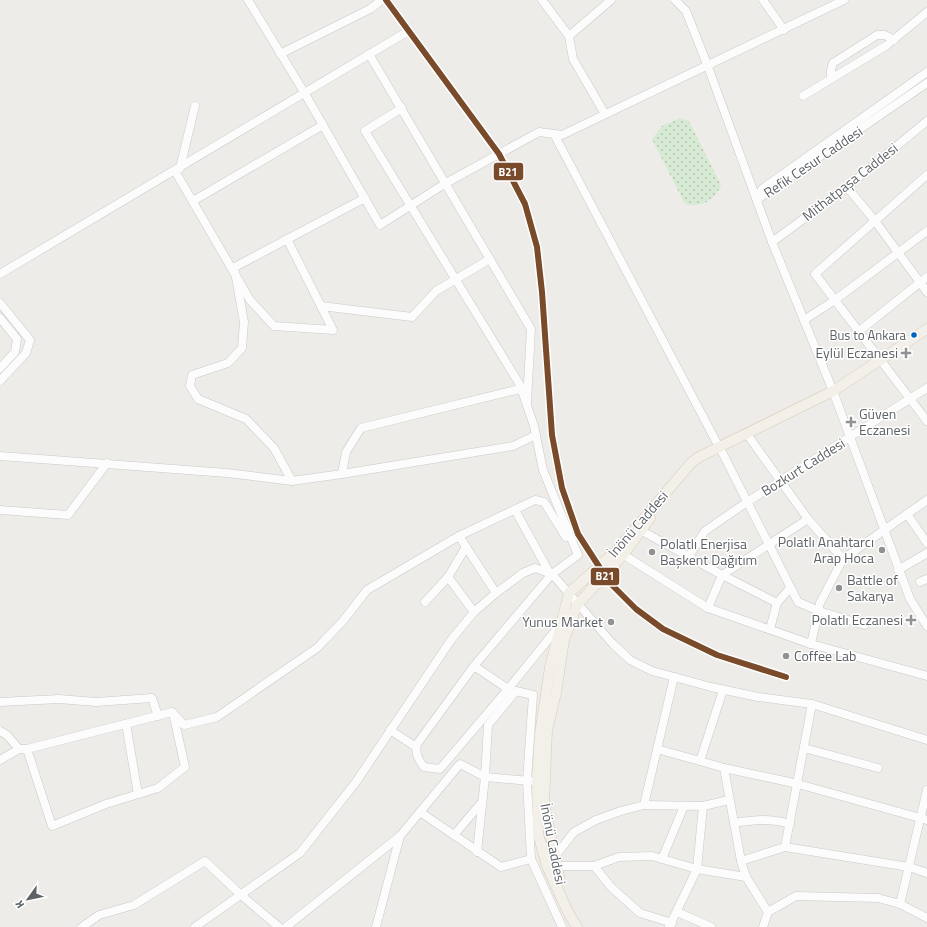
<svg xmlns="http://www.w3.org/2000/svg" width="927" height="927" font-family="'Titillium Web',sans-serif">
	<defs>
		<pattern id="grass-dots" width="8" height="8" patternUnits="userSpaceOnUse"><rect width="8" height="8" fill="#d7ead3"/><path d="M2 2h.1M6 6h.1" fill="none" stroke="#b2c1af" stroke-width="1.8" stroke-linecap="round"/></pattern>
	</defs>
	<rect width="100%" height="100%" fill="#eeece8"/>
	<path fill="url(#grass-dots)" d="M680 118 689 121 721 185C716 199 700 209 685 204L652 139 662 126Z"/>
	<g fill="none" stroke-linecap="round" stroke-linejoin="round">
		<g stroke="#c9c9c9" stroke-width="9">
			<g id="minor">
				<path d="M248 0 304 92 380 225 446 183 539 132 562 135 844 0"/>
				<path d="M542 0 569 36 573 59 605 114"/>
				<path d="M675 0 686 11 707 64 772 242 833 391 910 599 927 626"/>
				<path d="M763 0 784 30"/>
				<path d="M569 36 611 0"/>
				<path d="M280 54 370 9 382 0"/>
				<path d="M369 54 531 329 527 402"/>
				<path d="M831 79V70L833 63 877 35H885L894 40"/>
				<path d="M803 96 887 45 927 12"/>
				<path d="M402 108 365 131 520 385 534 426 543 470 578 555 552 574 474 666 417 744C415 754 418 759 424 767L440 769 508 689 560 625"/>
				<path d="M554 134 719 447"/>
				<path d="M180 168 195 106"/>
				<path d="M175 171 250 300 274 326 333 330 287 239"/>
				<path d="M927 175 815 274 927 421"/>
				<path d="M847 187 875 221 927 292"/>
				<path d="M758 199 927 83"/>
				<path d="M757 200 762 189 927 72"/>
				<path d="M193 201 323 125"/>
				<path d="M772 242 847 187 927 121"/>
				<path d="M233 268 365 198"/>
				<path d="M235 272 244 322 242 348 228 363 192 375 190 386 198 399 246 419 274 448 292 481 342 474 513 446 536 435"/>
				<path d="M0 274 405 33"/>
				<path d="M0 303 30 340 26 353 0 381"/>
				<path d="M321 306 412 317 436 291 490 259"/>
				<path d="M0 318 17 339 15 352 0 368"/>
				<path d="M804 320 835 300 927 231"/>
				<path d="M858 332 927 277"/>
				<path d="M749 437 808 519 843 559"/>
				<path d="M722 452 798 602 819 611 865 625"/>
				<path d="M0 456 227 473 292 481"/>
				<path d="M342 474 346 452 361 428 520 389"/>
				<path d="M0 510 68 515 107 463"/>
				<path d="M515 510 549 572"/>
				<path d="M907 514 927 543"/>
				<path d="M642 531 722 575 777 603"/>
				<path d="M459 536 496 593"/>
				<path d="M619 552 708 608 811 644 927 676"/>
				<path d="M689 556 705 531 747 502 927 388"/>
				<path d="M898 570 927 553"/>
				<path d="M448 577 474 612"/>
				<path d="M920 582 927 579"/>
				<path d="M425 602 448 577 466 547"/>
				<path d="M708 608 722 575 808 519"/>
				<path d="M770 629 777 603 790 588"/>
				<path d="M811 644 820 603 843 559 927 500"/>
				<path d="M474 666 508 689"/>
				<path d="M723 690 700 761 724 768 741 861 746 877 768 912 763 927"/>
				<path d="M0 702 59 699 96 702 152 698 158 716"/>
				<path d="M126 724 138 794"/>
				<path d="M390 730 416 747"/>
				<path d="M0 731 7 735 19 749"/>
				<path d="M804 748 878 768"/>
				<path d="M27 749 52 826 106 804 158 788 185 767 173 713"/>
				<path d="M657 749 700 761"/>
				<path d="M0 760 19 749H27L172 712 184 725 217 717 317 648 343 621 367 590 459 536 535 500 544 502 566 537"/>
				<path d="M724 768 798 784 927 820"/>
				<path d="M644 805 674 677"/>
				<path d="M420 812 501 867 531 859"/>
				<path d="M734 823C755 820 768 818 790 824"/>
				<path d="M454 835 482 802"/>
				<path d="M785 847 812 704"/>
				<path d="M477 852 485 777 488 725 516 691 533 695 527 781 531 859 562 927"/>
				<path d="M553 859 574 832 596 820 621 811 644 805 703 806 729 800"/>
				<path d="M662 859 684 806"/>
				<path d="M741 861 785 847 909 867 927 873"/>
				<path d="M552 866H594L619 857 652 856 697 869 746 877"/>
				<path d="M594 866 611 887 640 913 672 923"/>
				<path d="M900 904 927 790"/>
				<path d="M677 912 711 927"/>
				<path d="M768 912 796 896 878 898 900 904 927 918"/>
				<path d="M82 927 99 915 134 905 205 861 241 895 279 927"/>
				<path d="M195 927 300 853 356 782 451 640 474 612 496 593 523 573 535 568 552 574 612 643 630 660 652 671 711 687 758 697 812 704 927 740"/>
				<path d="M286 927 400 836"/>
				<path d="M376 927 400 836 460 764 485 777 530 781"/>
				<path d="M669 927 697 869 703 806"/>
			</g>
		</g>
		<g stroke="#d7cab5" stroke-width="11">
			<g id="major">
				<path d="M560 881 544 804 547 730 556 693 564 640 577 605 623 555 650 518"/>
				<path d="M577 927 568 912 547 866 538 834 537 779 540 734 550 667 569 593 617 550 691 463 699 457 833 391 927 329"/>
			</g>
		</g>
		<use href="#minor" stroke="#fcfcfc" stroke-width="8"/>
		<use href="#major" stroke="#f3f0e9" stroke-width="10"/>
		<g stroke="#fff" stroke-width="9">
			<path id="rail-1" d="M386 0 499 154 525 204 537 247 542 292 552 435 562 488 578 534 609 582 636 609 663 629 717 655 786 677"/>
		</g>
		<use href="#rail-1" stroke="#7a4b2a" stroke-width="6"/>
	</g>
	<circle fill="#0065bd" stroke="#fff" stroke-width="1.5" cx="914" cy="335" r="3.5"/>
	<g fill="#909294" stroke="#fff" stroke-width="1.5">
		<path d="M904 347h4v4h4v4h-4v4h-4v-4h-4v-4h4z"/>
		<path d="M849 416h4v4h4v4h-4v4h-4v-4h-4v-4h4z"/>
		<circle cx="882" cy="550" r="4"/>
		<circle cx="652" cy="552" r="4"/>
		<circle cx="839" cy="588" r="4"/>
		<path d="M909 614h4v4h4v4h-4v4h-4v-4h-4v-4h4z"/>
		<circle cx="611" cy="622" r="4"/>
		<circle cx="786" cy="656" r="4"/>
	</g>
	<g text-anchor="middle" stroke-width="3" stroke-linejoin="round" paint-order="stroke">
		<g font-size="13" fill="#5d6267" stroke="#fff" text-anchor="end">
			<text x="906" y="340">Bus to Ankara</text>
		</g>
		<g font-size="14" fill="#5d6267" stroke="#fff">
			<text transform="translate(813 162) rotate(-34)" y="5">Refik Cesur Caddesi</text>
			<text transform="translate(850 182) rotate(-38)" y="5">Mithatpaşa Caddesi</text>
			<text transform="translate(803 467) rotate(-32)" y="5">Bozkurt Caddesi</text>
			<text transform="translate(638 524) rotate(-49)" y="5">İnönü Caddesi</text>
			<text transform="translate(553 844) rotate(79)" y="5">İnönü Caddesi</text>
		</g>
		<g font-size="14" fill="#5d6267" stroke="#fff" text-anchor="end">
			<text x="898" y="358">Eylül Eczanesi</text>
			<text x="859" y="419" text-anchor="start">Güven<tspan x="859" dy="16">Eczanesi</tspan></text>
			<text x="874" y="547">Polatlı Anahtarcı<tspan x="874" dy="16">Arap Hoca</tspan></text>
			<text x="660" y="549" text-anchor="start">Polatlı Enerjisa<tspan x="660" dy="16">Başkent Dağıtım</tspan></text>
			<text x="847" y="585" text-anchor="start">Battle of<tspan x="847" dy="16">Sakarya</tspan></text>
			<text x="903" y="625">Polatlı Eczanesi</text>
			<text x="603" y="627">Yunus Market</text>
			<text x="794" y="661" text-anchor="start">Coffee Lab</text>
		</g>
	</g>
	<g stroke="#fff" stroke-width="1.5">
		<rect x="493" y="162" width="31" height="19" rx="4" fill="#7a4b2a"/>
		<rect x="590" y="567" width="30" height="19" rx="4" fill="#7a4b2a"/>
	</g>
	<g font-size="11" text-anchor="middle" font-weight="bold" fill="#fff">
		<text x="508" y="176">B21</text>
		<text x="605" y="580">B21</text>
	</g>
	<g transform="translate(28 899) rotate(237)" stroke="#ffffff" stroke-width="3" paint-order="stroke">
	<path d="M0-3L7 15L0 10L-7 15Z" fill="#5d6267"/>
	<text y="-6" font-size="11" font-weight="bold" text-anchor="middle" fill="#5d6267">K</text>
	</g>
</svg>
